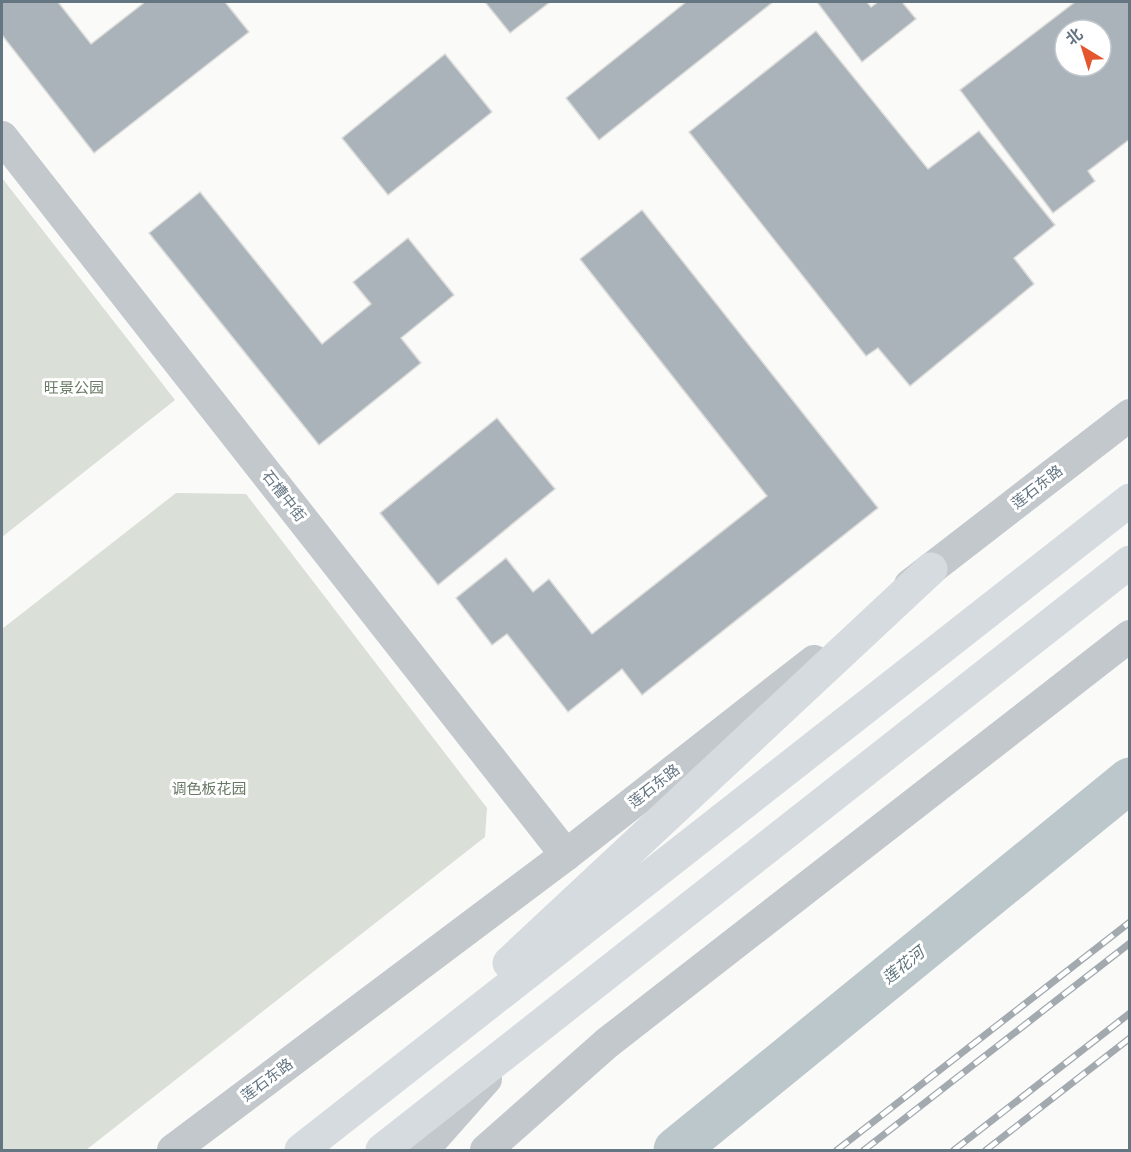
<svg xmlns="http://www.w3.org/2000/svg" width="1131" height="1152" font-family="'PT Sans','Noto Sans SC',sans-serif">
	<rect width="100%" height="100%" fill="#fafaf8"/>
	<g fill="#dadfd7">
		<path d="M2 178 175 400 2 537Z"/>
		<path d="M176 493 246 494 487 808 485 837 86 1150H2V629Z"/>
	</g>
	<g fill="none" stroke-linecap="round" stroke-linejoin="round">
		<path stroke="#bbc7cb" stroke-width="45" d="M676 1150 1130 780"/>
	</g>
	<g fill="#aab3b9" stroke="#dcdcda" stroke-width="1.5" fill-rule="evenodd">
		<path d="M2 2H58L91 44 145 2H225L249 32 94 153 2 35Z"/>
		<path d="M485 2H550L510 33Z"/>
		<path d="M686 2H773L599 140 566 98Z"/>
		<path d="M817 2H867L871 7 878 2H902L916 19 862 62Z"/>
		<path d="M1075 2H1130V139L1088 171 1095 181 1053 213 960 90ZM1065 30H1101V66H1065Z"/>
		<path d="M816 31 928 169 979 131 1055 225 1014 258 1034 284 910 386 878 348 866 356 689 132Z"/>
		<path d="M445 54 492 112 388 195 342 138Z"/>
		<path d="M200 192 322 344 371 304 353 282 408 238 454 295 401 338 421 363 319 445 149 233Z"/>
		<path d="M642 210 878 508 642 695 622 669 568 712 507 634 492 645 456 598 506 558 533 592 549 579 592 634 767 496 580 259Z"/>
		<path d="M497 418 555 489 438 585 380 513Z"/>
	</g>
	<g fill="none" stroke-linecap="round" stroke-linejoin="round">
		<g stroke="#c3c8cc" stroke-width="32">
			<path d="M2 137 566 855"/>
			<path d="M910 585 1130 415"/>
			<path d="M173 1150 566 855 814 661"/>
			<path d="M423 1150 486 1079"/>
			<path d="M486 1150 607 1043 1130 636"/>
		</g>
		<g stroke="#d6dbdf" stroke-width="33">
			<path d="M509 963 931 569"/>
			<path d="M301 1150 1130 500"/>
			<path d="M382 1150 1130 562"/>
		</g>
		<g stroke="#a2aab0" stroke-width="7">
			<g id="rail">
				<path d="M837 1150 1130 922"/>
				<path d="M864 1150 1130 943"/>
				<path d="M954 1150 1130 1013"/>
				<path d="M986 1150 1130 1038"/>
			</g>
		</g>
		<use href="#rail" stroke="#fff" stroke-width="4.5" stroke-dasharray="14" stroke-linecap="butt"/>
	</g>
	<g text-anchor="middle" stroke-width="6" stroke-linejoin="round" paint-order="stroke">
		<g font-size="15" fill="#687a64" stroke="#fff">
			<text x="74" y="393">旺景公园</text>
			<text x="209" y="794">调色板花园</text>
		</g>
		<g font-size="15" fill="#657683" stroke="#fff">
			<text transform="translate(1037 487) rotate(-38)" y="5">莲石东路</text>
			<text transform="translate(284 496) rotate(52)" y="5">石槽中街</text>
			<text transform="translate(654 786) rotate(-38)" y="5">莲石东路</text>
			<text transform="translate(267 1080) rotate(-37)" y="5">莲石东路</text>
		</g>
		<g font-size="16" font-style="italic" fill="#60757c" stroke="#fff">
			<text transform="translate(903 965) rotate(-39)" y="6">莲花河</text>
		</g>
	</g>
	<rect width="1131" height="1152" fill="none" stroke="#657683" stroke-width="6"/>
	<g transform="translate(1083 48) rotate(322)"><circle r="28" fill="#ffffff" stroke="#c1c8cd" stroke-width="1.5"/>
	<path d="M0-4.5L10 22L0 15L-10 22Z" fill="#e4572e"/>
	<text y="-9" font-size="16" font-weight="bold" text-anchor="middle" fill="#657683">北</text>
	</g>
</svg>
